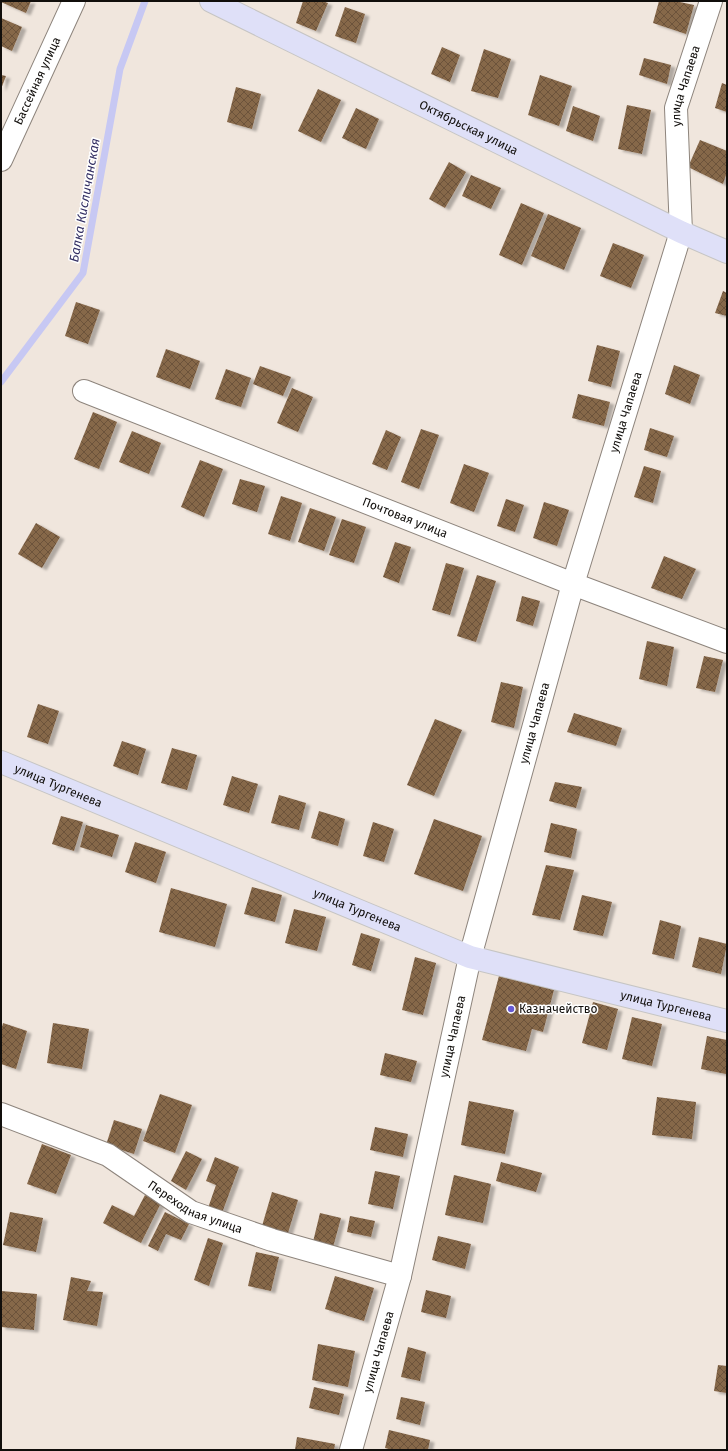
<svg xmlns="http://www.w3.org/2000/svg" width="728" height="1451" font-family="'Fira Sans',sans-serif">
	<defs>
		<pattern id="building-cross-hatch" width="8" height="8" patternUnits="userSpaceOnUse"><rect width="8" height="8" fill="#866749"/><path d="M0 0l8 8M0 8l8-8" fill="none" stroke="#6c533b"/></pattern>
		<filter id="shadow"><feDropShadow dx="4.5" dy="2.5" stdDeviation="1" flood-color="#0004"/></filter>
	</defs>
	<rect width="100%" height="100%" fill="#f0e6dd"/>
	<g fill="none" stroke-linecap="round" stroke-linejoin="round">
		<path stroke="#c7c8f3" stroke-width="7" d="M1 382 83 273 120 69 145 1"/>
	</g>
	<g fill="url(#building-cross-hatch)" filter="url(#shadow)">
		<path d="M1 1H31L26 13 1 2Z"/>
		<path d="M303 1H322L328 3 316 31 296 23Z"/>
		<path d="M659 1H675L694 5 686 34 653 23Z"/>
		<path d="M345 7 365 14 356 43 335 36Z"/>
		<path d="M1 18 22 27 12 51 1 46Z"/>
		<path d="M442 47 460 55 450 82 431 74Z"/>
		<path d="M484 49 511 59 498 98 471 91Z"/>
		<path d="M644 58 671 65 667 84 639 75Z"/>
		<path d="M1 75 6 76 1 89Z"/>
		<path d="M540 75 572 86 559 126 528 115Z"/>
		<path d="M722 83 727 85V112L715 108Z"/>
		<path d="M236 87 261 94 252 129 227 122Z"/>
		<path d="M318 89 341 100 321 142 298 131Z"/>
		<path d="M627 105 651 110 642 154 618 149Z"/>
		<path d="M573 106 600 116 593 141 566 131Z"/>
		<path d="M356 108 379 119 366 149 342 138Z"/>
		<path d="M700 140 727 151V172L723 184 688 167Z"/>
		<path d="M449 162 466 172 445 208 429 199Z"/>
		<path d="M471 175 501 188 491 209 462 196Z"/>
		<path d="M521 203 544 213 522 265 499 255Z"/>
		<path d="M548 214 581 228 564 270 531 256Z"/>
		<path d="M613 243 644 255 631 288 600 276Z"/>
		<path d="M723 291 727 293V316L715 313Z"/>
		<path d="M76 302 100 310 88 344 65 336Z"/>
		<path d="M597 345 620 351 611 387 588 381Z"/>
		<path d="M166 349 200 361 190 389 156 377Z"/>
		<path d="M674 365 700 375 690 404 665 394Z"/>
		<path d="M260 366 291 377 283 396 253 384Z"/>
		<path d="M226 369 251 378 241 407 215 399Z"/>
		<path d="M292 388 313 397 298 432 277 423Z"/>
		<path d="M578 394 610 402 604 426 572 418Z"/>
		<path d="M93 412 117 422 99 469 74 459Z"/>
		<path d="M650 428 674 436 667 457 644 450Z"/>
		<path d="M421 429 439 435 419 489 401 482Z"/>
		<path d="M386 430 401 437 387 470 372 464Z"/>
		<path d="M132 431 161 443 149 474 119 462Z"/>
		<path d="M200 460 223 469 204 517 181 507Z"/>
		<path d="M464 464 489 473 474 512 450 503Z"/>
		<path d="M644 466 661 471 653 503 634 497Z"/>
		<path d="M240 479 265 486 257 512 232 504Z"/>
		<path d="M281 496 302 503 290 541 268 534Z"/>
		<path d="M506 499 524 505 515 532 497 526Z"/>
		<path d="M544 502 569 510 557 546 533 538Z"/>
		<path d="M310 508 336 517 324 551 298 542Z"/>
		<path d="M342 519 366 527 354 563 329 555Z"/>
		<path d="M36 523 60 537 42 568 18 554Z"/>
		<path d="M395 542 411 547 399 583 383 577Z"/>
		<path d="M664 556 696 569 682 599 651 588Z"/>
		<path d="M446 563 464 568 450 615 432 610Z"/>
		<path d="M477 575 496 581 476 642 457 636Z"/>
		<path d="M522 596 540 601 533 626 516 621Z"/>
		<path d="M647 641 674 647 667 686 639 679Z"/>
		<path d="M704 656 723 660 715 692 696 688Z"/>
		<path d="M501 682 523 687 514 728 491 722Z"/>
		<path d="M38 704 59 711 48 744 27 737Z"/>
		<path d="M574 713 622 728 616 746 567 732Z"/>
		<path d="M435 719 462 730 434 796 407 785Z"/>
		<path d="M122 741 146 749 138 775 113 766Z"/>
		<path d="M172 748 197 755 187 790 161 783Z"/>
		<path d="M232 776 258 784 249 813 223 805Z"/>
		<path d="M555 782 582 787 576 808 549 801Z"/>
		<path d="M279 795 306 803 299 830 271 823Z"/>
		<path d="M319 811 345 819 338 846 311 838Z"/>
		<path d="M61 816 83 822 74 851 52 844Z"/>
		<path d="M434 819 482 836 463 891 414 874Z"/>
		<path d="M373 822 394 829 384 862 363 856Z"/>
		<path d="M551 823 577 829 571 858 544 852Z"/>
		<path d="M86 825 119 835 112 857 80 847Z"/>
		<path d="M135 842 166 852 156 883 125 872Z"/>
		<path d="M546 865 574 870 560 920 532 915Z"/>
		<path d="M252 887 282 895 275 922 244 914Z"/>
		<path d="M171 888 227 904 215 947 159 932Z"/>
		<path d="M582 895 612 902 603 936 573 930Z"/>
		<path d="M294 909 326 917 317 951 285 943Z"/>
		<path d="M660 920 681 926 674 959 652 954Z"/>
		<path d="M361 933 380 939 371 971 352 965Z"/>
		<path d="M699 937 727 944 721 974 692 967Z"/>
		<path d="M415 957 436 963 423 1015 402 1010Z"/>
		<path d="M500 972 555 986 543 1032 532 1029 526 1051 482 1040Z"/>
		<path d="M593 1002 618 1009 607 1050 582 1043Z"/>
		<path d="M632 1017 662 1024 652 1066 622 1059Z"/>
		<path d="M3 1023 27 1031 16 1069 1 1064V1031Z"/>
		<path d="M53 1023 89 1029 82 1069 47 1063Z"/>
		<path d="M707 1036 727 1040 726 1074 701 1069Z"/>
		<path d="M385 1053 417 1061 411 1082 380 1075Z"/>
		<path d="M160 1094 192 1105 175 1153 143 1141Z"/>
		<path d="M657 1097 696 1102 692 1139 652 1135Z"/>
		<path d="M469 1101 514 1110 505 1154 461 1145Z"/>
		<path d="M114 1120 142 1129 134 1154 106 1145Z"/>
		<path d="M375 1127 408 1134 403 1157 370 1150Z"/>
		<path d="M42 1144 71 1155 56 1194 27 1184Z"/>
		<path d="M186 1151 202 1159 186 1190 171 1181Z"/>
		<path d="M215 1157 239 1167 222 1213 208 1208 216 1185 206 1181Z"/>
		<path d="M501 1162 542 1173 536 1192 496 1181Z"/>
		<path d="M375 1171 400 1176 393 1209 368 1204Z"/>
		<path d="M454 1175 491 1184 483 1223 445 1215Z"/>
		<path d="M272 1192 298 1200 288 1233 262 1226Z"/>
		<path d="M145 1195 161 1203 141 1243 103 1223 112 1205 134 1216Z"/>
		<path d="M10 1212 43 1218 36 1252 3 1245Z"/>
		<path d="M165 1212 189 1224 181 1240 166 1234 158 1251 148 1246Z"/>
		<path d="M320 1213 341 1218 332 1251 312 1246Z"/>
		<path d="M350 1216 375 1221 371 1237 347 1232Z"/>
		<path d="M438 1236 471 1244 465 1269 432 1260Z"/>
		<path d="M208 1238 223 1243 209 1286 194 1280Z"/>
		<path d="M256 1252 279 1257 271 1291 248 1286Z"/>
		<path d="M335 1276 374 1288 364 1321 325 1309Z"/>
		<path d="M71 1277 91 1281 87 1291 103 1292 97 1326 63 1320Z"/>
		<path d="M426 1290 451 1296 446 1318 421 1312Z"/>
		<path d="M1 1291 37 1294 34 1330 1 1327Z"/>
		<path d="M318 1344 355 1351 348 1387 312 1380Z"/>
		<path d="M408 1347 426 1352 420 1381 401 1377Z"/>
		<path d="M718 1365 727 1366V1393L714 1391Z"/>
		<path d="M314 1387 344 1394 339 1415 309 1408Z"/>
		<path d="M401 1397 425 1402 420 1425 396 1419Z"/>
		<path d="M389 1430 430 1440 428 1450H392L385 1448Z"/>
		<path d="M297 1437 335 1444 334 1450H295Z"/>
	</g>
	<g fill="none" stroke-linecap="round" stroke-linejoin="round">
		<g stroke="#8d847c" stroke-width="24">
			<g id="minor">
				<path id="s1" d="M1 160 74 1"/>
				<path id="s2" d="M84 391 573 584 727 642"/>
				<path id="s3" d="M1 1114 108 1155 191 1212 272 1240 400 1276"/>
				<path id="s4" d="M351 1450 400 1276 470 957 573 584 681 232 676 108 711 1"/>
			</g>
		</g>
		<g stroke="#c6c5c4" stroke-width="24">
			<g id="major">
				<path id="s5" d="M211 1 681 232 727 252"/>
				<path id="s6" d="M1 762 470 957 727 1021"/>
			</g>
		</g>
		<use href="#minor" stroke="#fff" stroke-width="22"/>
		<use href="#major" stroke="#dfe0f8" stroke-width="22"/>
	</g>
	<circle fill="#6659d2" stroke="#fff" stroke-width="1.5" cx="511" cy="1009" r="4"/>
	<g text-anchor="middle" stroke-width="3" stroke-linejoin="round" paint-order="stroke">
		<g font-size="12" fill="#110e0b" stroke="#fff">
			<text dy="4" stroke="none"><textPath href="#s1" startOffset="87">Бассейная улица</textPath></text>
			<text dy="4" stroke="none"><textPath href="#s4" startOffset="1410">улица Чапаева</textPath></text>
			<text dy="4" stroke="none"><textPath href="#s5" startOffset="287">Октябрьская улица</textPath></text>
			<text dy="4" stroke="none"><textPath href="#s4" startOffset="1074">улица Чапаева</textPath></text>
			<text dy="4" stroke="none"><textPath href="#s2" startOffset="345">Почтовая улица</textPath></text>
			<text dy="4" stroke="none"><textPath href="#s4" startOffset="750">улица Чапаева</textPath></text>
			<text dy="4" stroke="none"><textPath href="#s6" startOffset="62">улица Тургенева</textPath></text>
			<text dy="4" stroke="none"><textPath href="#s6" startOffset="386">улица Тургенева</textPath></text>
			<text dy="4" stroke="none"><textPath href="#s6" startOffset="710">улица Тургенева</textPath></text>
			<text dy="4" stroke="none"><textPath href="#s4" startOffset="426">улица Чапаева</textPath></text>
			<text dy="4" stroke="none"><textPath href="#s3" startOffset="217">Переходная улица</textPath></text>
			<text dy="4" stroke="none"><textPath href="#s4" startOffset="102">улица Чапаева</textPath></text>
		</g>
		<g font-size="12" fill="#110e0b" stroke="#fff" text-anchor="start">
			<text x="519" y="1013">Казначейство</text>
		</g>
		<g font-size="13" font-style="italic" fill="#332f63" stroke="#fff">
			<text transform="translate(84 200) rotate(-80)" y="5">Балка Кисличанская</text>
		</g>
	</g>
	<rect width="728" height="1451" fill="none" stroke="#110e0b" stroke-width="4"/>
</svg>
